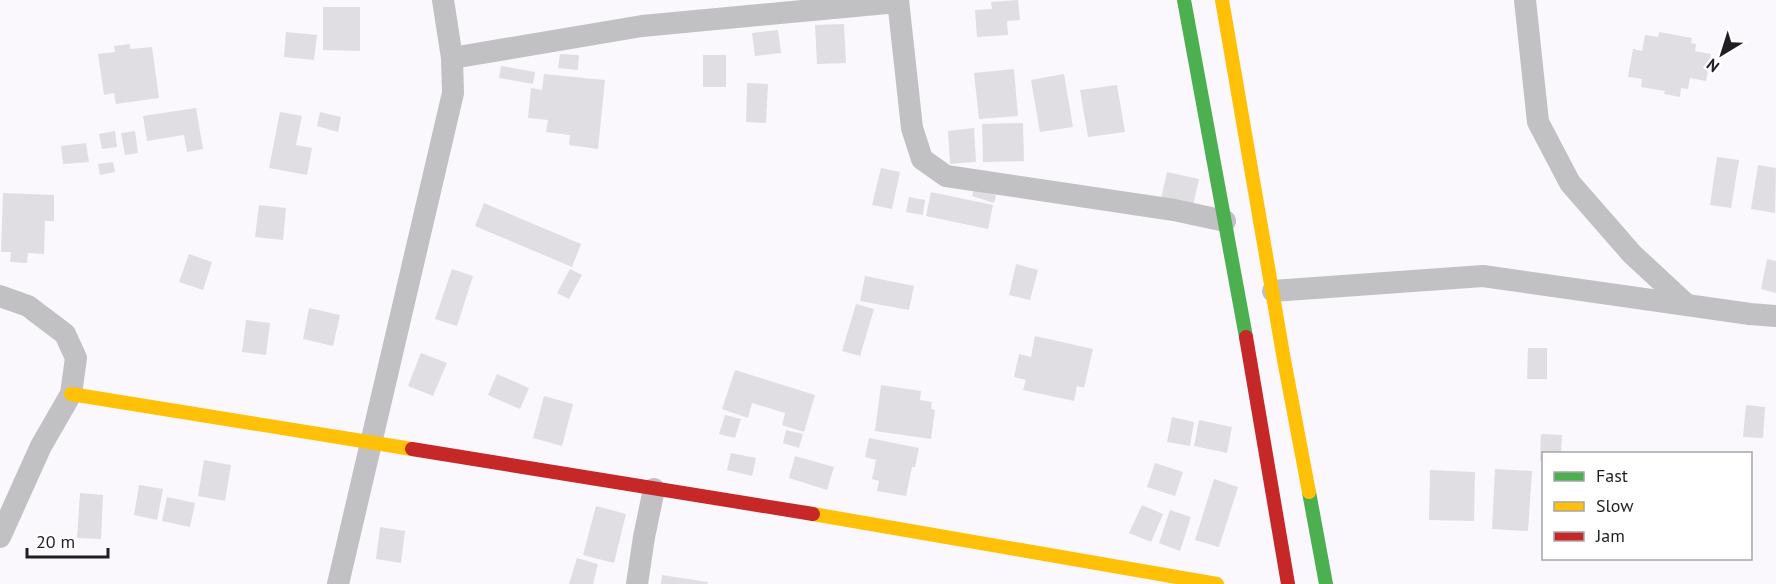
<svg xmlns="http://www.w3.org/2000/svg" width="1776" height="584" font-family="'PT Sans',sans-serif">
	<rect width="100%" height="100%" fill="#fbf8fd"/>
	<g fill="#e0dee2">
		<path d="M1018 0 1020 20 1007 21 1008 35 977 37 975 10 992 9 991 2Z"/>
		<path d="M323 7H360V51L323 50Z"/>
		<path d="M844 24 846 63 817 64 815 25Z"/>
		<path d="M778 30 781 53 755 56 752 33Z"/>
		<path d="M286 32 317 35 314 60 284 57Z"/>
		<path d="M1659 32 1692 38 1691 43 1696 44 1695 51 1711 54 1706 81 1690 78 1688 89 1681 88 1680 97 1664 94 1665 91 1641 87 1642 79 1628 77 1633 49 1642 51 1645 35 1658 37Z"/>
		<path d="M130 44V49L152 47 159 98 116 104 114 93 104 95 98 54 115 52 114 46Z"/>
		<path d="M560 54 579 55 578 70 558 68Z"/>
		<rect x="703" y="55" width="23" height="32"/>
		<path d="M501 66 535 72 533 84 499 78Z"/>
		<path d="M1014 69 1018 116 979 119 974 73Z"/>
		<path d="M544 74 605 80 598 149 569 145 570 135 546 132 548 120 528 118 531 88 542 90Z"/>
		<path d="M1064 74 1073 127 1040 132 1031 80Z"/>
		<path d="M747 83 768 84 766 123 746 122Z"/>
		<path d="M1117 85 1125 132 1088 137 1080 90Z"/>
		<path d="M196 108 203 149 187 152 184 135 147 141 143 116Z"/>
		<path d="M280 112 302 116 296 145 312 148 307 175 269 168Z"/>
		<path d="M320 112 341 117 338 132 317 126Z"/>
		<path d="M1023 123 1024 161 983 162 982 124Z"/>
		<path d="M974 128 976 162 950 164 948 131Z"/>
		<path d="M115 131 117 147 102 149 99 134Z"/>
		<path d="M135 131 138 153 125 155 121 133Z"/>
		<path d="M86 143 89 162 63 164 61 146Z"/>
		<path d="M1717 157 1739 160 1731 208 1710 205Z"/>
		<path d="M113 162 115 172 100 175 98 164Z"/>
		<path d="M1758 165 1776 168 1775 213 1751 209Z"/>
		<path d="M881 168 900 172 892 209 872 205Z"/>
		<path d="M1167 172 1199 179 1193 206 1161 199Z"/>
		<path d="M974 189 996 195 994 203 972 196Z"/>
		<path d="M931 192 993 205 988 229 926 216Z"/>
		<path d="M3 193 54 195V221H45L44 254 28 253 27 263 10 262 11 252H1Z"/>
		<path d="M909 197 925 200 923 215 906 212Z"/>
		<path d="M484 203 581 244 572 267 475 226Z"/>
		<path d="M259 205 286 208 283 240 255 237Z"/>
		<path d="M189 254 212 262 203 290 179 282Z"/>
		<path d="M1767 259 1776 261V293L1761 289Z"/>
		<path d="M1016 264 1038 270 1030 300 1009 295Z"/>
		<path d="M452 269 473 276 457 326 435 319Z"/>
		<path d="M570 269 582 275 569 299 557 293Z"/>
		<path d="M865 276 914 286 909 310 860 301Z"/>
		<path d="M856 304 874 309 860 356 842 351Z"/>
		<path d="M309 308 340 315 333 346 303 339Z"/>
		<path d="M246 320 270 323 266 355 242 352Z"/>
		<path d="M1035 336 1093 349 1084 388 1077 386 1074 401 1023 390 1026 380 1014 377 1019 354 1031 357Z"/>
		<path d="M1528 348H1547V379H1527Z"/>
		<path d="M421 353 447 363 433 396 408 386Z"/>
		<path d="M735 370 815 395 804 432 782 425 785 413 752 403 748 418 722 409Z"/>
		<path d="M497 374 529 388 520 409 488 395Z"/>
		<path d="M881 385 921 391 920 400 932 402 931 409 935 410 931 439 875 431Z"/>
		<path d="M544 396 573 404 562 446 533 438Z"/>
		<path d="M1746 405 1765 407 1763 438 1743 437Z"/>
		<path d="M725 415 741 419 735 438 719 434Z"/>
		<path d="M1172 417 1194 422 1190 446 1167 442Z"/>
		<path d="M1199 420 1232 427 1227 453 1194 446Z"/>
		<path d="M786 430 803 434 799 448 783 443Z"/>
		<path d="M1541 434 1562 435 1561 454H1544V461H1540Z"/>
		<path d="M869 438 919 448 915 467H912L906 496 877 491 879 481 872 479 876 460 865 457Z"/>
		<path d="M731 453 756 458 752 476 727 470Z"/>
		<path d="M795 456 834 467 827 490 789 478Z"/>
		<path d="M204 460 231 465 225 501 198 496Z"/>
		<path d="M1155 463 1183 472 1175 496 1147 487Z"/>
		<path d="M1495 469 1532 471 1528 531 1492 529Z"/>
		<path d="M1430 470 1475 472 1474 521 1429 520Z"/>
		<path d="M1214 479 1238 487 1219 547 1195 540Z"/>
		<path d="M139 485 163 489 157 520 134 515Z"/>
		<path d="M80 493 103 495 101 539 77 538Z"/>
		<path d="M167 497 195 503 190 527 162 521Z"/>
		<path d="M1142 505 1163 514 1151 542 1129 533Z"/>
		<path d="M596 506 626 514 614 563 583 555Z"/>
		<path d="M1170 510 1191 517 1180 551 1159 543Z"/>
		<path d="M380 527 405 531 401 563 376 559Z"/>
		<path d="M577 558 598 564 593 584H569Z"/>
		<path d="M662 575 708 582 707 584H661Z"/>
	</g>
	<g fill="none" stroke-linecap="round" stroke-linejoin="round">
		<g stroke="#c1c0c2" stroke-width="22">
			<path d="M898 0 912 128 922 159 946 176 1174 210 1225 221"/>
			<path d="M1525 0 1538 122 1570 183 1632 254 1687 305"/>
			<path d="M452 58 642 26 898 2"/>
			<path d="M1273 291 1483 276 1750 314 1776 316"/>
			<path d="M0 296 28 306 65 334 76 358 71 394 41 446 0 537"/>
			<path d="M338 584 453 93 452 58 443 0"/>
			<path d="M637 584 644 537 654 489"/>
		</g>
		<g stroke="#4caf50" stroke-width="14">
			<path d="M1184 0 1246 337"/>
			<path d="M1309 492 1326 584"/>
		</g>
		<g stroke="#ffc107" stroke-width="14">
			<path d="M1222 0 1284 360 1309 492"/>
			<path d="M71 394 412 449"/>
			<path d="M813 514 1217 584"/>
		</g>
		<g stroke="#c62828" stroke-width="14">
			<path d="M1246 337 1288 584"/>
			<path d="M412 449 813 514"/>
		</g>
	</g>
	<rect x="1542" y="452" width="210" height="108" fill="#ffffff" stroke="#a6a5a7" stroke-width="1.5"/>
	<rect x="1554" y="472" width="30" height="9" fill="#4caf50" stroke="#a6a5a7" stroke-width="1.5"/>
	<text x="1596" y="482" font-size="18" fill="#201e22">Fast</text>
	<rect x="1554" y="502" width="30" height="9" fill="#ffc107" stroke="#a6a5a7" stroke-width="1.5"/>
	<text x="1596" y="512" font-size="18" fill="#201e22">Slow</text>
	<rect x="1554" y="532" width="30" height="9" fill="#c62828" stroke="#a6a5a7" stroke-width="1.5"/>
	<text x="1596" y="542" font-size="18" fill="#201e22">Jam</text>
	<g transform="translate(1722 54) rotate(218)" stroke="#ffffff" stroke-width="4.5" paint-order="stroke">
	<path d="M0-4.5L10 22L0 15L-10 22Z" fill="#201e22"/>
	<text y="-9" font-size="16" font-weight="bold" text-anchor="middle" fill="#201e22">N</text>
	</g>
	<path d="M27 548v9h81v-9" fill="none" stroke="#201e22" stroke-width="3"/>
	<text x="36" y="548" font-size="18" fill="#201e22" stroke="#ffffff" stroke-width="4.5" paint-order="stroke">20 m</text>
</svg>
